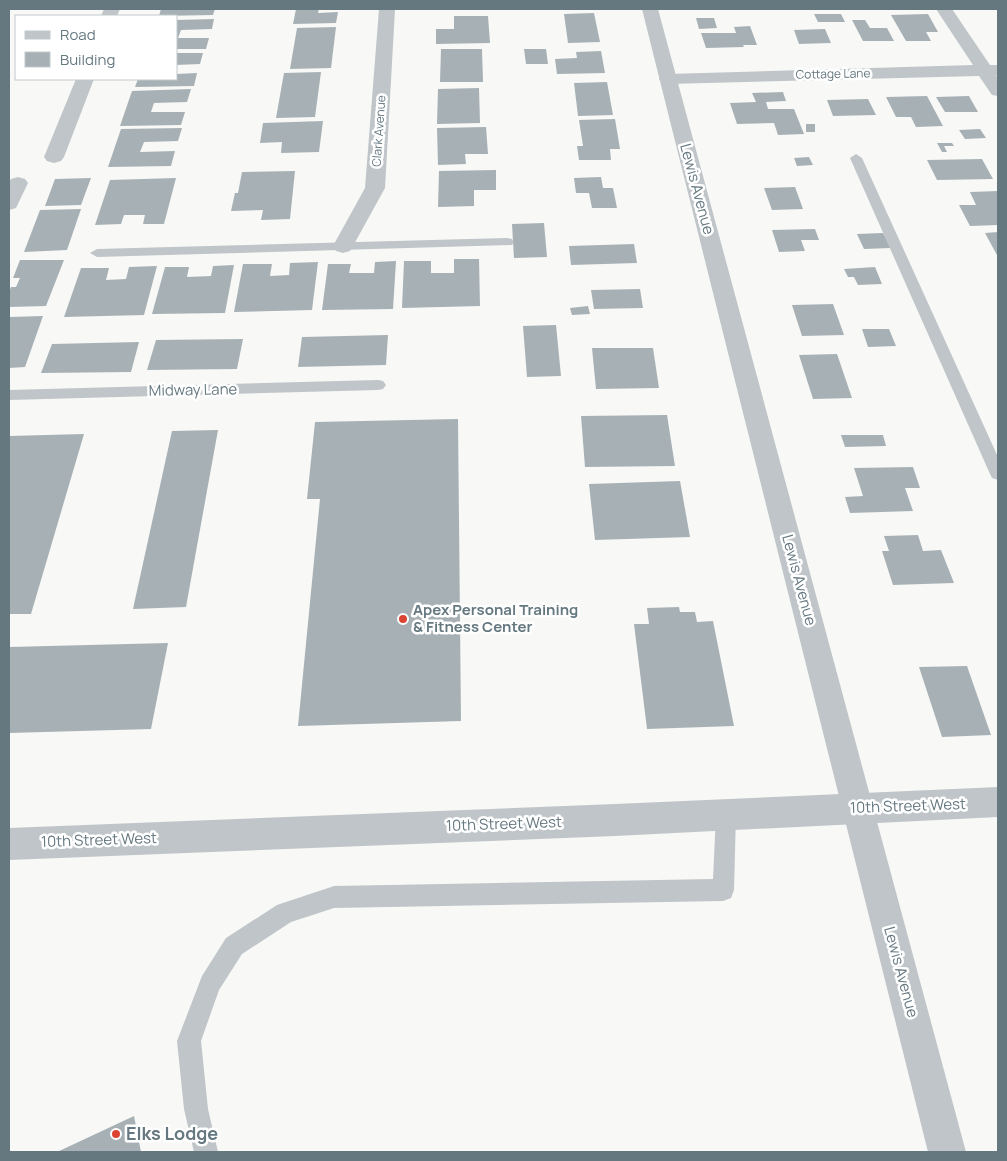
<svg xmlns="http://www.w3.org/2000/svg" width="1007" height="1161" font-family="Manrope,sans-serif">
	<rect width="100%" height="100%" fill="#f8f8f6"/>
	<g fill="#a7b1b5">
		<path d="M161 9H215L213 15 159 16Z"/>
		<path d="M296 9H319L318 13 338 12 336 23 293 24Z"/>
		<path d="M594 13 600 42 568 43 564 14Z"/>
		<path d="M814 14H841L845 22H818Z"/>
		<path d="M928 14 938 32H926L931 41H906L891 15Z"/>
		<path d="M454 16H488L490 43 436 44V29H454Z"/>
		<path d="M696 18H714L717 28 699 29Z"/>
		<path d="M214 19 212 29 181 30 178 38H209L206 49H176V20Z"/>
		<path d="M852 20H865L870 28H887L894 41H863Z"/>
		<path d="M750 26 757 45H743L744 47 706 48 701 33H736L734 27Z"/>
		<path d="M336 27 331 68 290 69 297 28Z"/>
		<path d="M825 29 831 43 799 44 794 30Z"/>
		<path d="M441 49H482L483 82H440Z"/>
		<path d="M524 49H546L548 64H526Z"/>
		<path d="M601 51 605 73 557 74 555 59 577 58 576 52Z"/>
		<path d="M176 53H203L200 64 176 65Z"/>
		<path d="M321 72 315 117 276 118 284 73Z"/>
		<path d="M197 73 194 86 135 87 138 79H176V74Z"/>
		<path d="M607 82 613 115 578 116 574 83Z"/>
		<path d="M479 88 480 123 437 124 438 89Z"/>
		<path d="M191 89 187 102 154 103 151 112H185L181 125 120 126 132 91Z"/>
		<path d="M783 92 786 101 766 102 768 109H794L804 134 778 135 774 123 737 124 730 103 756 102 752 93Z"/>
		<path d="M927 96 943 126 916 127 911 117H896L886 97Z"/>
		<path d="M969 96 978 112H945L936 97Z"/>
		<path d="M868 99 876 115 833 116 827 100Z"/>
		<path d="M615 119 620 149H610L611 160H579L577 146H583L579 120Z"/>
		<path d="M323 121 319 152 281 153 282 142 260 143 263 123Z"/>
		<rect x="806" y="124" width="9" height="8"/>
		<path d="M486 127 488 154H465L466 164 438 165 437 128Z"/>
		<path d="M182 128 178 141 144 142 140 152 175 151 171 166 108 167 121 129Z"/>
		<path d="M980 129 986 138 965 139 959 130Z"/>
		<path d="M937 143H952L954 146H944L947 152H942Z"/>
		<path d="M809 157 813 165 797 166 794 158Z"/>
		<path d="M982 159 993 179 937 180 927 160Z"/>
		<path d="M496 170V190H474V206L438 207 439 171Z"/>
		<path d="M295 171 290 219 261 220 263 210 231 211 235 193H238L242 172Z"/>
		<path d="M601 177 603 188H613L617 208H592L589 193H576L574 178Z"/>
		<path d="M91 178 81 205 45 206 55 179Z"/>
		<path d="M176 178 164 224H143L145 215H124L121 224 95 225 110 180Z"/>
		<path d="M795 187 803 209 772 210 764 188Z"/>
		<path d="M998 191V225L970 226 959 205H976L970 192Z"/>
		<path d="M81 209 67 250 24 252 40 210Z"/>
		<path d="M544 223 547 257 514 258 512 224Z"/>
		<path d="M815 229 819 240H801L805 251 779 252 772 230Z"/>
		<path d="M998 232V257L985 233Z"/>
		<path d="M883 233 891 248 864 249 857 234Z"/>
		<path d="M634 244 637 263 571 265 569 246Z"/>
		<path d="M454 259H479L480 306 402 308 404 261H431V273H454Z"/>
		<path d="M20 260H64L46 306 9 307V292L11 287H16L20 278H13Z"/>
		<path d="M396 261 393 309 322 310 328 264H351L349 273H374L375 262Z"/>
		<path d="M318 262 312 310 234 312 243 264H272L270 276 289 275 290 263Z"/>
		<path d="M234 265 225 313 152 314 165 267H189L187 277 211 276 213 266Z"/>
		<path d="M157 266 144 315 64 317 81 268H109L106 280 126 279 129 267Z"/>
		<path d="M875 267 882 284 858 285 854 277H848L844 269Z"/>
		<path d="M640 289 643 308 594 309 591 290Z"/>
		<path d="M833 304 844 335 802 336 792 305Z"/>
		<path d="M588 306 590 314 572 315 570 308Z"/>
		<path d="M43 316 25 367 9 368V317Z"/>
		<path d="M556 325 561 376 527 377 523 326Z"/>
		<path d="M862 329H889L896 346 868 347Z"/>
		<path d="M388 335 386 365 298 367 302 337Z"/>
		<path d="M243 339 237 369 147 370 156 340Z"/>
		<path d="M139 342 131 372 41 373 52 344Z"/>
		<path d="M592 348H653L659 388 596 389Z"/>
		<path d="M837 354 852 398 813 399 799 355Z"/>
		<path d="M667 415 675 466 585 467 581 416Z"/>
		<path d="M458 419 461 721 298 726 320 499H307L315 422Z"/>
		<path d="M218 430 186 607 133 609 172 431Z"/>
		<path d="M84 434 31 614H9V436Z"/>
		<path d="M841 435H883L886 446 845 447Z"/>
		<path d="M913 467 920 488H905L913 511 850 513 845 497 863 496 854 468Z"/>
		<path d="M680 481 690 537 595 540 589 484Z"/>
		<path d="M918 535 923 551 941 550 954 583 893 585 882 551H889L884 536Z"/>
		<path d="M679 607 680 612H695L697 622 713 621 734 726 647 729 634 624H649L647 608Z"/>
		<path d="M168 643 151 729 9 733V647Z"/>
		<path d="M967 666 991 735 942 737 919 667Z"/>
		<path d="M134 1116 141 1152H57Z"/>
	</g>
	<g fill="none" stroke-linecap="round" stroke-linejoin="round">
		<g fill="#bfc5c8" fill-rule="evenodd">
			<path d="M856 154 862 158 998 457V480L992 478 990 474 850 158Z"/>
			<path d="M507 238 512 239 514 242 512 245 97 257 90 253 97 249Z"/>
			<path d="M378 380 383 381 386 385 383 389 378 390 9 400V390Z"/>
			<path d="M726 804 733 807 736 814 734 890 731 898 723 901 334 908 291 922 242 954 219 990 201 1041 208 1109 218 1152H194L184 1109 177 1041 202 976 226 938 277 905 334 886 713 879 716 814 719 807Z"/>
		</g>
		<g fill="#bfc5c8" fill-rule="evenodd">
			<path d="M104 9H120L117 16H101Z"/>
			<path d="M379 9H395L385 188 353 246 350 251 343 253 336 251 333 246 365 188Z"/>
			<path d="M936 9H952L990 65H998V75H996L998 78V96L992 95 979 76 668 84 662 83 659 79 662 75 668 74 973 65Z"/>
			<path d="M76 79H94L64 157 61 161 54 163 47 161 44 157Z"/>
			<path d="M18 177 25 179 28 183 16 208 9 210V182L11 179Z"/>
			<path d="M998 787V817L615 836 9 860V828L615 804Z"/>
		</g>
		<path fill="#bfc5c8" fill-rule="evenodd" d="M642 9H658L966 1152H928Z"/>
	</g>
	<g fill="#db4333" stroke="#fff" stroke-width="2">
		<circle cx="403" cy="619" r="5"/>
		<circle cx="116" cy="1134" r="5"/>
	</g>
	<g text-anchor="middle" stroke-width="5" stroke-linejoin="round" paint-order="stroke">
		<g font-size="12" fill="#657880" stroke="#fff">
			<text transform="translate(833 74) rotate(-1)" y="4">Cottage Lane</text>
			<text transform="translate(379 131) rotate(-86)" y="4">Clark Avenue</text>
		</g>
		<g font-size="15" fill="#657880" stroke="#fff">
			<text transform="translate(697 189) rotate(75)" y="5">Lewis Avenue</text>
			<text transform="translate(193 390) rotate(-1)" y="5">Midway Lane</text>
			<text transform="translate(799 580) rotate(75)" y="5">Lewis Avenue</text>
			<text transform="translate(908 806) rotate(-2)" y="5">10th Street West</text>
			<text transform="translate(504 824) rotate(-2)" y="5">10th Street West</text>
			<text transform="translate(99 840) rotate(-2)" y="5">10th Street West</text>
			<text transform="translate(901 972) rotate(75)" y="5">Lewis Avenue</text>
		</g>
		<g font-size="15" font-weight="bold" fill="#657880" stroke="#fff" text-anchor="start">
			<text x="413" y="615">Apex Personal Training<tspan x="413" dy="17">&amp; Fitness Center</tspan></text>
		</g>
		<g font-size="18" font-weight="bold" fill="#657880" stroke="#fff" text-anchor="start">
			<text x="126" y="1140">Elks Lodge</text>
		</g>
	</g>
	<rect width="1007" height="1161" fill="none" stroke="#657880" stroke-width="20"/>
	<rect x="15" y="15" width="162" height="65" fill="#ffffff" stroke="#c1c9cc"/>
	<rect x="25" y="31" width="25" height="8" fill="#bfc5c8" stroke="#c1c9cc"/>
	<text x="60" y="40" font-size="15" fill="#657880">Road</text>
	<rect x="25" y="52" width="25" height="15" fill="#a7b1b5" stroke="#c1c9cc"/>
	<text x="60" y="65" font-size="15" fill="#657880">Building</text>
</svg>
